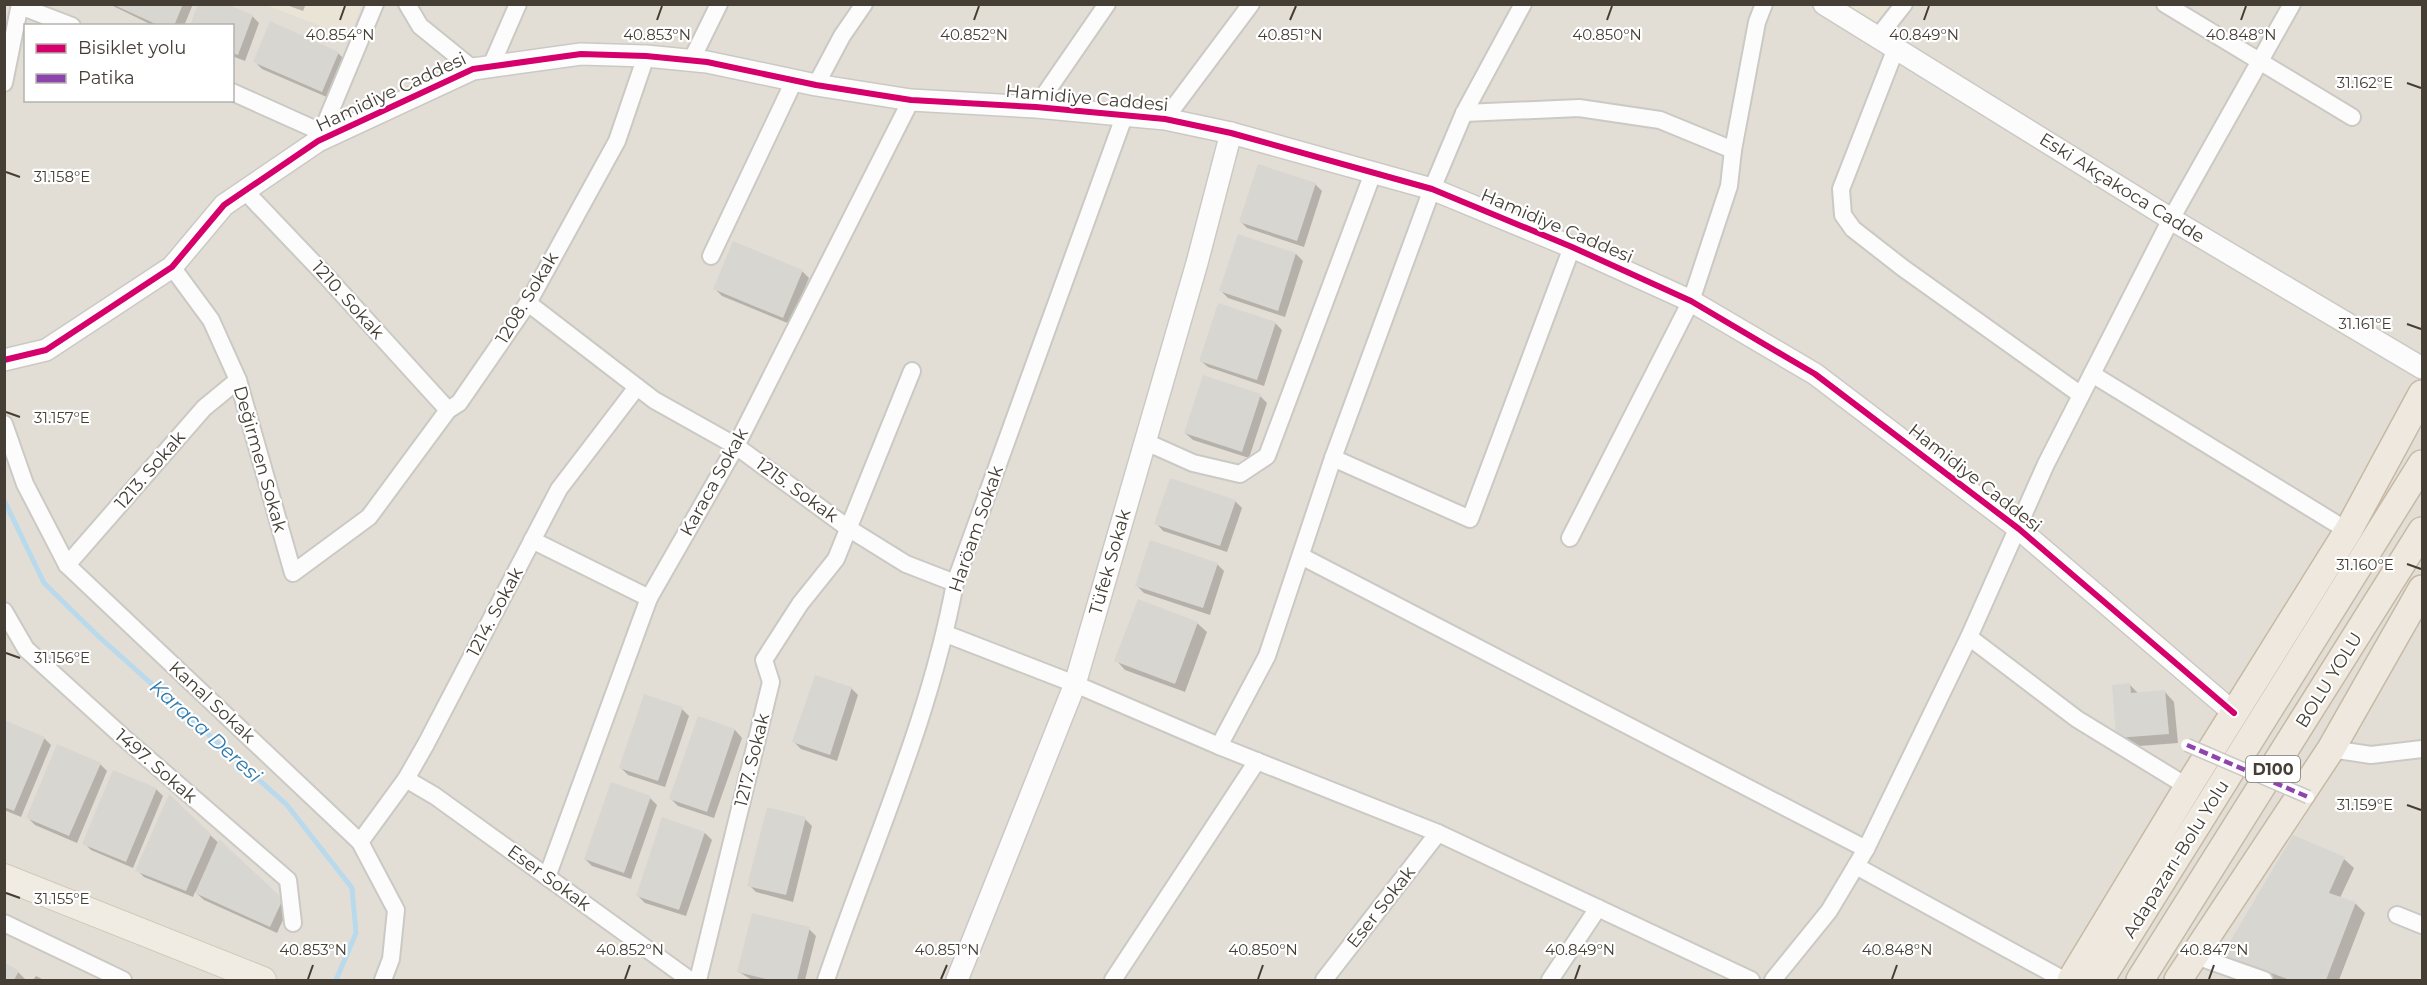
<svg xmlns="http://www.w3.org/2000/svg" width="2427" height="985" font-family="Montserrat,sans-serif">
	<rect width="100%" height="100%" fill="#efede8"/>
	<path fill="#e3ded5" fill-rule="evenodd" d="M5 5H2422V980H5ZM26 26H232V100H26Z"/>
	<g fill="#eae4d7">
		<path d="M266 5H362L350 37Z"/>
		<path d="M1845 5H1890L1876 23Z"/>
	</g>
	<g fill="#0003">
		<path d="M109 4H193L184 26H154Z"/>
		<path d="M284 4H306L303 11Z"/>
		<path d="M252 16 259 23 245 61 232 56V26Z"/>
		<path d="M338 53 345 60 329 98 262 69 255 62Z"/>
		<path d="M1315 184 1322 191 1304 247 1247 228 1240 221Z"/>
		<path d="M1296 254 1303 261 1285 317 1228 298 1221 291Z"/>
		<path d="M802 271 809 278 790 324 722 296 715 289Z"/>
		<path d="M1275 323 1282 330 1264 386 1208 367 1200 360Z"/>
		<path d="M1260 396 1267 403 1249 458 1193 440 1185 433Z"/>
		<path d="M1235 501 1242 508 1227 552 1163 531 1156 523Z"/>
		<path d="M1217 564 1224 571 1210 615 1144 593 1137 586Z"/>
		<path d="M1197 623 1207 632 1185 692 1125 670 1116 660Z"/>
		<path d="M2130 685 2139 694 2165 692 2174 702 2178 743 2127 747 2118 738Z"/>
		<path d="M851 688 858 695 837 761 801 749 794 742Z"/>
		<path d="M682 709 689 716 665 787 628 775 621 768Z"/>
		<path d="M699 718 735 730 742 738 714 818 678 806 671 799Z"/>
		<path d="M4 721 44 738 51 745 21 817 4 810Z"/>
		<path d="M100 764 107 771 77 843 35 825 28 818Z"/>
		<path d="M156 789 163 796 133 868 91 850 84 843Z"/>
		<path d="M650 798 657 805 631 879 592 866 585 859Z"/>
		<path d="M805 819 812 826 793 902 756 892 749 885Z"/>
		<path d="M705 833 712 840 686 916 645 903 638 896Z"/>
		<path d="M210 835 289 907 277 933 204 900 195 892 193 897 144 877 137 870Z"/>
		<path d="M2344 859 2354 868 2340 898 2356 904 2365 913 2339 980H2277L2233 964 2224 955Z"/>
		<path d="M809 929 816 936 805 980H752L739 972Z"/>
		<path d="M4 964 18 972 26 980H4Z"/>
		<path d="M36 976 44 980H33Z"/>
	</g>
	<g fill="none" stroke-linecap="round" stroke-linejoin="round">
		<path stroke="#b9d9ec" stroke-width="5" d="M4 500 44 583 97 635 287 805 352 888 356 933 336 980"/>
	</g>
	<g fill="#d8d6d1">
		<path d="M112 4H183L174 26H160Z"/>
		<path d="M198 4H226L253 15 238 55 232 53V26H190Z"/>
		<path d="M270 21 339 52 322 92 253 62Z"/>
		<path d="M1258 164 1316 183 1297 241 1239 222Z"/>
		<path d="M1238 234 1296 253 1278 311 1219 291Z"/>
		<path d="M733 241 803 270 783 318 713 289Z"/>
		<path d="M1218 303 1276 322 1257 380 1199 361Z"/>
		<path d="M1203 375 1261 394 1242 452 1184 433Z"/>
		<path d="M1170 478 1236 500 1220 546 1154 524Z"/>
		<path d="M1150 540 1218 563 1203 608 1135 586Z"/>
		<path d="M1138 599 1198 622 1175 684 1114 661Z"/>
		<path d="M815 675 852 687 830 755 792 742Z"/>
		<path d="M2130 683 2131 693 2165 690 2169 734 2116 738 2112 685Z"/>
		<path d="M644 694 683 707 658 781 619 768Z"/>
		<path d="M698 716 735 729 707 812 669 799Z"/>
		<path d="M4 720 45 737 14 811 4 807Z"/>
		<path d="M57 744 101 763 69 836 26 818Z"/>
		<path d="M113 770 157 788 126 862 82 844Z"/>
		<path d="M611 782 651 796 624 873 584 859Z"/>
		<path d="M169 794 211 834 186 891 135 871Z"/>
		<path d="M767 807 806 817 786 895 747 886Z"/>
		<path d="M662 817 705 832 679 910 636 896Z"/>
		<path d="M2293 835 2345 857 2329 893 2356 902 2326 980H2290L2222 955Z"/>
		<path d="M219 839 283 899 270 927 195 893Z"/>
		<path d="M752 913 810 927 797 980H770L737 972Z"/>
		<path d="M4 962 19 971 14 980H4Z"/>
	</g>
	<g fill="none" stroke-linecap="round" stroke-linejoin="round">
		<g stroke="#cbc9c4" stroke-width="20">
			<g id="minor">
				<path d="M407 4 420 26 473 69"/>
				<path d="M2165 4 2352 117"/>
				<path d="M20 6 72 26"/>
				<path d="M1878 37 1904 4"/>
				<path d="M1896 48 1841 189 1843 215 1853 229 1903 268 2081 395"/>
				<path d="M691 61 719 4"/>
				<path d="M491 66 518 4"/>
				<path d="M4 83 20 4"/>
				<path d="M816 85 842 36 864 4"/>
				<path d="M232 92 321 132"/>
				<path d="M1036 107 1107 4"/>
				<path d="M1464 113 1579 108 1660 120 1733 150"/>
				<path d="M1165 119 1251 4"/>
				<path d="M318 141 375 4"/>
				<path d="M245 191 327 277 448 410"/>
				<path d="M711 256 794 81"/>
				<path d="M172 267 211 320 238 380 293 573 369 517 448 410 459 403 528 303 617 141 646 56"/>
				<path d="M528 303 654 400 736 446 848 528 906 564 955 583"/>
				<path d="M2092 374 2348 531"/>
				<path d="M4 424 25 484 67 565 360 842 396 910 391 959 383 980"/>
				<path d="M1146 442 1193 463 1240 474 1267 456 1373 173"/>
				<path d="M1333 458 1470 519 1572 247"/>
				<path d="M1570 538 1691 301 1729 186 1733 150 1757 22 1764 4"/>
				<path d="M532 540 649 598"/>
				<path d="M1301 556 1866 849"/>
				<path d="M67 565 204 408 238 380"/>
				<path d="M4 611 26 649 123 737 288 880 293 923"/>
				<path d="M946 634 1075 684 1219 746 1438 833 1751 980"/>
				<path d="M1969 637 2077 719 2188 787"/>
				<path d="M1219 746 1267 656 1333 458 1432 189 1464 113 1523 4"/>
				<path d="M2331 749 2371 755 2422 749"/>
				<path d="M406 779 435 796 690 980"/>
				<path d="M360 842 406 779 426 744 559 489 637 387"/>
				<path d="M1856 866 2064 980"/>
				<path d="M547 877 649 598 736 446 911 100"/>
				<path d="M2397 915 2422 925"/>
				<path d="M4 923 123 980"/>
				<path d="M2193 955 2264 980"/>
				<path d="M698 980 771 682 764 660 800 604 836 559 912 371"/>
				<path d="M826 980C870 850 930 720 955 583L1125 114"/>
				<path d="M1113 980 1257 761"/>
				<path d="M1324 980 1438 833"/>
				<path d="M1550 980 1598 908"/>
				<path d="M1773 980 1829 911 1866 849 1969 637 2046 464 2171 219 2292 4"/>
			</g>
		</g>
		<g stroke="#cbc9c4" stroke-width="24">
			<g id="tertiary">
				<path d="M1824 4 2171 219 2422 368"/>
				<path d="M4 360 46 350 172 267 224 205 318 141 473 69 581 54 646 56 707 62 816 85 911 100 1036 107 1165 119 1231 133 1432 189 1572 247 1691 301 1815 374 2019 529 2234 713"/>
				<path d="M957 980 1075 684 1197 263 1231 133"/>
			</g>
		</g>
		<g stroke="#d1c8b6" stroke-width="28">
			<path id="primary" d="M4 877 263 980"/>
		</g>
		<g stroke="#c6b9a4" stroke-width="30">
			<g id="trunk">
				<path d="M2071 980 2188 787 2348 531 2422 394"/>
				<path d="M2100 980 2422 464"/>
				<path d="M2140 980 2422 531"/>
				<path d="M2178 980 2331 749 2422 589"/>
			</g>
		</g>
		<use href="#minor" stroke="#fdfcfc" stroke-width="16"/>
		<use href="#tertiary" stroke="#fdfcfc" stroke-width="21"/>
		<use href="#primary" stroke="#f0ece3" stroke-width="26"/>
		<use href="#trunk" stroke="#eee8de" stroke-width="27"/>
		<g stroke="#cbc9c4" stroke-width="15" stroke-linecap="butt">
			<path id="pedestrian-bridge" d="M2187 745 2308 797"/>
		</g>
		<use href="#pedestrian-bridge" stroke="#fdfcfc" stroke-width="12"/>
		<path stroke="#8e44ad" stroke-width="4.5" stroke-dasharray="9 4.5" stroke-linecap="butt" d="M2187 745 2308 797"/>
		<g stroke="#fff" stroke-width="10">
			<path id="cycleway" d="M4 360 46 350 172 267 224 205 318 141 473 69 581 54 646 56 707 62 816 85 911 100 1036 107 1165 119 1231 133 1432 189 1572 247 1691 301 1815 374 2019 529 2234 713"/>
		</g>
		<use href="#cycleway" stroke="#d6006c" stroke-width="6"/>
	</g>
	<path fill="none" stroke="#443e35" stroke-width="2" d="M340 20 345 6M657 20 662 6M974 20 979 6M1290 20 1296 6M1607 20 1612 6M1924 20 1929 6M2241 20 2246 6M2407 83 2421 88M6 172 20 177M2407 324 2421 329M6 412 20 417M2407 564 2421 569M6 653 20 658M2407 805 2421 810M6 893 20 898M308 979 313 965M625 979 630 965M941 979 947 965M1258 979 1263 965M1575 979 1580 965M1892 979 1897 965M2209 979 2214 965"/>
	<g text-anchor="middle" stroke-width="4.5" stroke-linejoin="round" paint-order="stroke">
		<rect fill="#fff" stroke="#7c7872" stroke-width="1.5" x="2246" y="756" width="54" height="26" rx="4.5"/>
		<g font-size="16" font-weight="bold" fill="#443e35">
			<text x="2273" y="775">D100</text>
		</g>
		<g font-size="18" fill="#443e35" stroke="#fff">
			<text transform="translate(391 92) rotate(-25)" y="6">Hamidiye Caddesi</text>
			<text transform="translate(1087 98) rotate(5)" y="6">Hamidiye Caddesi</text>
			<text transform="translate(2122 188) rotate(32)" y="6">Eski Akçakoca Cadde</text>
			<text transform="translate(1557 226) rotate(23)" y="6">Hamidiye Caddesi</text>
			<text transform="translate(527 298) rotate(-59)" y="6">1208. Sokak</text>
			<text transform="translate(348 300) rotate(48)" y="6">1210. Sokak</text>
			<text transform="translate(260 459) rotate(74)" y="6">Değirmen Sokak</text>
			<text transform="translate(150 470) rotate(-49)" y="6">1213. Sokak</text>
			<text transform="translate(1975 478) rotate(38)" y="6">Hamidiye Caddesi</text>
			<text transform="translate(714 482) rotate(-61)" y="6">Karaca Sokak</text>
			<text transform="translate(797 490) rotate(36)" y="6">1215. Sokak</text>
			<text transform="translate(976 529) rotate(-71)" y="6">Haröam Sokak</text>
			<text transform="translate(1110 562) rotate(-74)" y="6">Tüfek Sokak</text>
			<text transform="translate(495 612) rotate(-62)" y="6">1214. Sokak</text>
			<text transform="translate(2329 680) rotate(-58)" y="6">BOLU YOLU</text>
			<text transform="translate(212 702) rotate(43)" y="6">Kanal Sokak</text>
			<text transform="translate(752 760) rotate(-76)" y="6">1217. Sokak</text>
			<text transform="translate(156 766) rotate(41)" y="6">1497. Sokak</text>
			<text transform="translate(2176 859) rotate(-58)" y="6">Adapazarı-Bolu Yolu</text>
			<text transform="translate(549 878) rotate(36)" y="6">Eser Sokak</text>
			<text transform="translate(1381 907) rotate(-52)" y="6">Eser Sokak</text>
		</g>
		<g font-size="20" font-style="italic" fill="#307cae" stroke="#fff">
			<text transform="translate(206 731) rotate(42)" y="7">Karaca Deresi</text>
		</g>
	</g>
	<g font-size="15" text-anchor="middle" fill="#443e35" stroke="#fff" stroke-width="4.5" stroke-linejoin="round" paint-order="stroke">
		<text x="340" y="40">40.854°N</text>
		<text x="657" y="40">40.853°N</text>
		<text x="974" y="40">40.852°N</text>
		<text x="1290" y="40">40.851°N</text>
		<text x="1607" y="40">40.850°N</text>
		<text x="1924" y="40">40.849°N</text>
		<text x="2241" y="40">40.848°N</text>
		<text x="2365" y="88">31.162°E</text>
		<text x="62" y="182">31.158°E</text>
		<text x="2365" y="329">31.161°E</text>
		<text x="62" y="423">31.157°E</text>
		<text x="2365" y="570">31.160°E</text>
		<text x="62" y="663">31.156°E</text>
		<text x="2365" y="810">31.159°E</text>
		<text x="62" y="904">31.155°E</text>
		<text x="313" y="955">40.853°N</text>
		<text x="630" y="955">40.852°N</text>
		<text x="947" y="955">40.851°N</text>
		<text x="1263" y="955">40.850°N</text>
		<text x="1580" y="955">40.849°N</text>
		<text x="1897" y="955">40.848°N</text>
		<text x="2214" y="955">40.847°N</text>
	</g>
	<rect width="2427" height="985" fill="none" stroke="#443e35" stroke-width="12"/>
	<rect x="24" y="24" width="210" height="78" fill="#ffffff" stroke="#b4b2ae" stroke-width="1.5"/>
	<rect x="36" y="44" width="30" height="9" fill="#d6006c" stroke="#b4b2ae" stroke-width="1.5"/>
	<text x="78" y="54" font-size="18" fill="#443e35">Bisiklet yolu</text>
	<rect x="36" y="74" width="30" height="9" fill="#8e44ad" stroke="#b4b2ae" stroke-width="1.5"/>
	<text x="78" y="84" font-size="18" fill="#443e35">Patika</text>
</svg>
